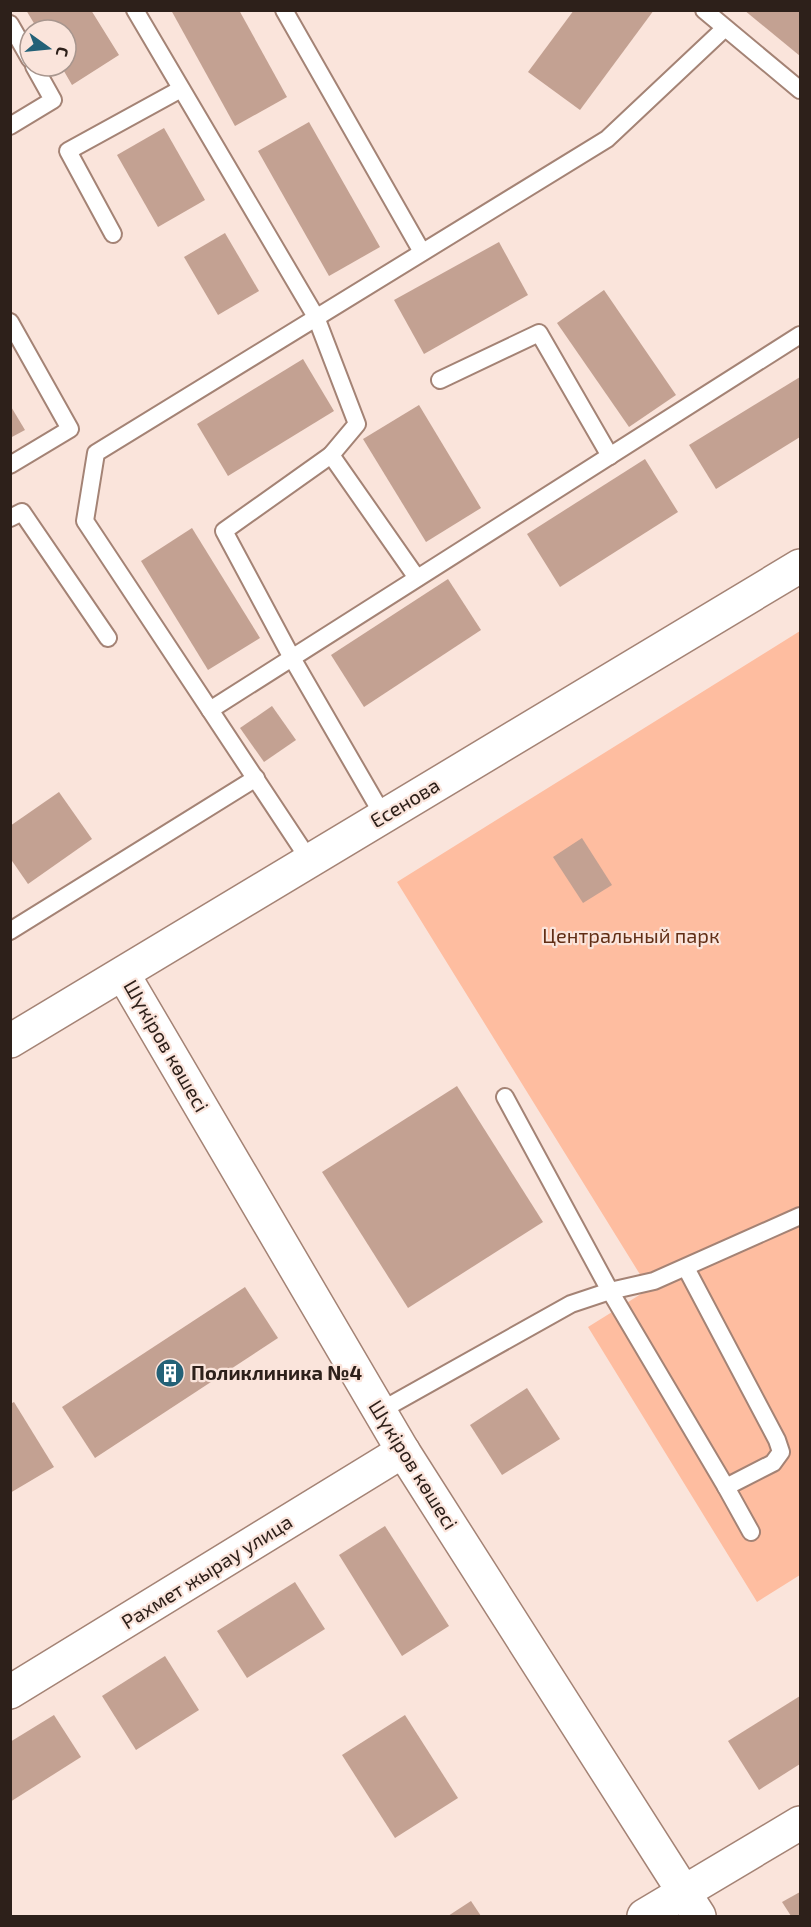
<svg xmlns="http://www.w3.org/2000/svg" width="811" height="1927" font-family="'Exo 2',sans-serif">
	<rect width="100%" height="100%" fill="#fae4db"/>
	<path fill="#febda0" d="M800 631V1575L757 1602 588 1327 649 1289 397 882Z"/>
	<g fill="#c3a192">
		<path d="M26 10H91L119 55 72 85 61 66H66V30H38Z"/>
		<path d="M171 10H239L287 97 235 126Z"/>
		<path d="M574 10H654L580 110 528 72Z"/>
		<path d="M744 10H800V56Z"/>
		<path d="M309 122 380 247 329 276 258 151Z"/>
		<path d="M164 128 205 200 158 227 117 155Z"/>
		<path d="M225 233 259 291 218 315 184 257Z"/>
		<path d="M499 242 528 295 424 354 394 300Z"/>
		<path d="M604 290 676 395 629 427 557 323Z"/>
		<path d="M303 359 334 411 228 476 197 424Z"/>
		<path d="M800 377V437L716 489 689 445Z"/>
		<path d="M10 405 25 430 10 438Z"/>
		<path d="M419 405 481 508 426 542 363 439Z"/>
		<path d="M645 459 678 512 560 587 527 534Z"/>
		<path d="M192 528 260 638 208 670 141 561Z"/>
		<path d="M448 579 481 630 364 707 331 655Z"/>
		<path d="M272 706 296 740 264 762 240 728Z"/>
		<path d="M59 792 92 839 28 884 10 858V826Z"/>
		<path d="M582 838 612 885 583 903 553 857Z"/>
		<path d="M457 1086 543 1222 408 1308 322 1172Z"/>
		<path d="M245 1287 278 1338 95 1458 62 1407Z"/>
		<path d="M527 1388 560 1439 502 1475 470 1425Z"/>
		<path d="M14 1402 54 1467 10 1493V1404Z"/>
		<path d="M385 1526 449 1626 402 1656 339 1555Z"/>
		<path d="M295 1582 325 1629 247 1678 217 1631Z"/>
		<path d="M165 1656 199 1710 136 1750 102 1696Z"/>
		<path d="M800 1696V1764L759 1790 728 1741Z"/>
		<path d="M54 1715 81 1757 10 1802V1742Z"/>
		<path d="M405 1715 458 1798 395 1838 342 1755Z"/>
		<path d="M800 1892V1916H791L782 1902Z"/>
		<path d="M471 1901 481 1916H448Z"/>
	</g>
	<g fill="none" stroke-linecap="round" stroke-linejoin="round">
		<g stroke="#a48375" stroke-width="20">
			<g id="service">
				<path d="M135 10 316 317 357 424 331 455"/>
				<path d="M284 10 422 252"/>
				<path d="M704 10 800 90"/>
				<path d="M10 24 30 59"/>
				<path d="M10 126 53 100 34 66"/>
				<path d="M113 234 68 151 181 89"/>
				<path d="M10 322 70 429 10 465"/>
				<path d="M440 380 539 333 610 456"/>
				<path d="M10 518 22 512 108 638"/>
				<path d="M210 710 800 335"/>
				<path d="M384 817 292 658 224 531 331 455 417 578"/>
				<path d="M310 861 85 521 96 453 607 139 725 28"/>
				<path d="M10 931 256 778"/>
				<path d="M505 1097 610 1291 726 1487 751 1532"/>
				<path d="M686 1268 777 1440 781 1452 773 1463 726 1487"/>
				<path d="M380 1411 571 1304 610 1291 654 1281 800 1216"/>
			</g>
		</g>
		<g stroke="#a48375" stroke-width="36">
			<g id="minor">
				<path d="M123 974 403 1451 699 1916"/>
				<path d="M10 1692 403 1451"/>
				<path d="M644 1916 800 1823"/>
			</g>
		</g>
		<g stroke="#a48375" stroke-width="36">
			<path id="tertiary" d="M10 1041 800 566"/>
		</g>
		<use href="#service" stroke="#fff" stroke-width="16"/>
		<use href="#minor" stroke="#fff" stroke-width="33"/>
		<use href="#tertiary" stroke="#fff" stroke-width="33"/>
	</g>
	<defs>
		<g id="building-disc" transform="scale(1.5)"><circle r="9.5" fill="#236177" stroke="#fae4db"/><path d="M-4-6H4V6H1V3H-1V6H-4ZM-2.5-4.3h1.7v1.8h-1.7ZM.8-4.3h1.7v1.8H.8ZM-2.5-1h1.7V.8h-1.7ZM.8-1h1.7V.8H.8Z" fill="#fff"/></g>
	</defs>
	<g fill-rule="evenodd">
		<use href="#building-disc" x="170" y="1373"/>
	</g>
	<g text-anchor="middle" stroke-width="4.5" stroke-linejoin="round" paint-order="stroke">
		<g font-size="20" fill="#2d201a" stroke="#fae4db">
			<text transform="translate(405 803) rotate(-31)" y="7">Есенова</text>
			<text transform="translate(166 1046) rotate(60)" y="7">Шүкіров көшесі</text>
			<text transform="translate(413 1465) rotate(58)" y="7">Шүкіров көшесі</text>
			<text transform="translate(207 1572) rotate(-32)" y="7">Рахмет жырау улица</text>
		</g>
		<g font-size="20" fill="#612e15" stroke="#fae4db">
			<text x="631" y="943">Центральный парк</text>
		</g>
		<g font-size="20" font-weight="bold" fill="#2d201a" stroke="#fae4db" text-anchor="start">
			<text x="191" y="1380">Поликлиника №4</text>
		</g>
	</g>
	<rect width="811" height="1927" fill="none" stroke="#2d201a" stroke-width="24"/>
	<g transform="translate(48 48) rotate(105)"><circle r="28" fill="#fae4db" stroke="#a8968e" stroke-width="1.5"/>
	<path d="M0-4.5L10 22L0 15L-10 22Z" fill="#236177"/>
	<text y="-9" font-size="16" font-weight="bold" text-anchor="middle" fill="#2d201a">С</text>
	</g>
</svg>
